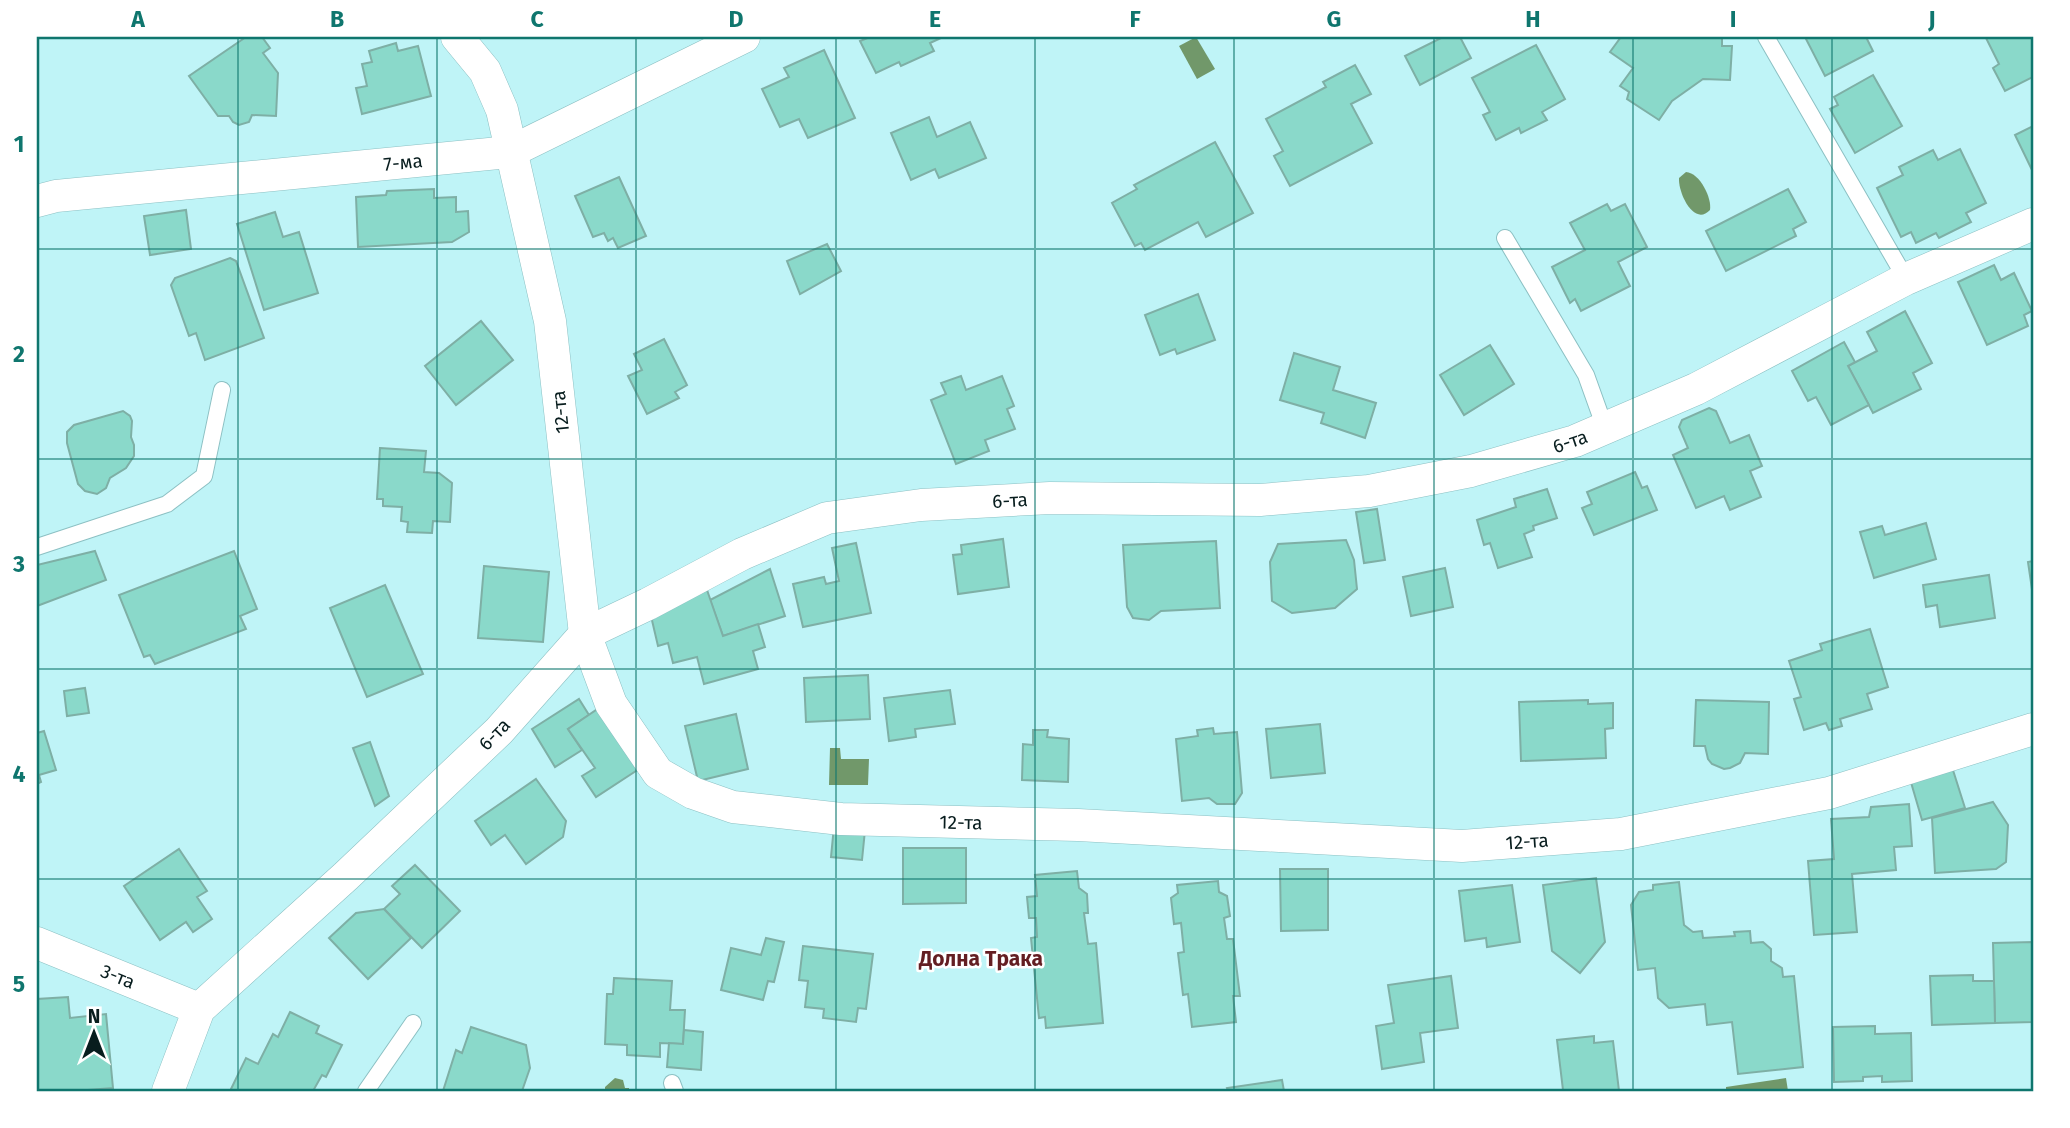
<svg xmlns="http://www.w3.org/2000/svg" width="2070" height="1128" font-family="'Fira Sans',sans-serif">
	<rect width="100%" height="100%" fill="#bff4f7"/>
	<g fill="#71986a">
		<path d="M1196 37 1215 69 1197 79 1179 46Z"/>
		<path d="M1686 172C1700 173 1712 198 1710 210 1694 227 1678 193 1679 178Z"/>
		<path d="M830 748H840L841 759H869L868 785H829Z"/>
		<path d="M615 1078 623 1080 625 1088H629V1091H605V1087Z"/>
		<path d="M1786 1078 1788 1091H1726V1087Z"/>
	</g>
	<g fill="#8ad9ca" stroke="#7eafa5" stroke-width="2">
		<path d="M246 37H262L270 48 263 53 278 73 276 116 252 115 249 122 239 125 233 122 229 116H218L189 76Z"/>
		<path d="M870 37H943L930 43 934 51 901 66 899 62 876 73 860 41Z"/>
		<path d="M1443 37H1460L1471 58 1420 85 1405 56Z"/>
		<path d="M1621 37H1722V46H1732L1730 80 1703 79 1672 101 1659 120 1627 99 1629 92 1620 86 1633 68 1610 52Z"/>
		<path d="M1805 37H1866L1873 51 1825 76Z"/>
		<path d="M1990 37H2033V77L2005 91 1993 68 1999 64 1986 38Z"/>
		<path d="M396 43 398 51 418 46 431 96 362 114 356 88 367 86 362 64 372 62 369 51Z"/>
		<path d="M1536 45 1565 99 1542 112 1547 120 1521 133 1519 128 1496 140 1483 115 1490 112 1472 78Z"/>
		<path d="M824 50 855 118 808 138 799 119 780 127 762 89 789 77 784 68Z"/>
		<path d="M1355 65 1371 94 1351 104 1372 143 1290 186 1274 156 1283 151 1266 119 1326 87 1323 82Z"/>
		<path d="M1873 75 1902 126 1855 153 1830 109 1838 105 1834 97Z"/>
		<path d="M929 117 937 137 970 122 986 158 939 178 935 169 911 180 891 133Z"/>
		<path d="M2033 126V172L2015 135Z"/>
		<path d="M1215 142 1253 213 1206 237 1198 222 1145 250 1141 243 1135 246 1112 203 1137 189 1134 185Z"/>
		<path d="M1960 149 1986 203 1966 213 1971 222 1939 238 1936 233 1916 243 1911 232 1901 237 1877 188 1903 175 1899 167 1933 150 1938 160Z"/>
		<path d="M619 177 646 236 618 248 613 238 608 241 604 233 593 237 575 196Z"/>
		<path d="M434 189V198L456 197V212L468 211 469 232 452 242 358 247 356 197 386 195 387 191Z"/>
		<path d="M1788 189 1806 222 1793 229 1796 236 1726 271 1706 231Z"/>
		<path d="M1607 204 1611 211 1625 204 1647 247 1618 262 1630 286 1581 311 1575 299 1570 303 1552 267 1585 250 1570 223Z"/>
		<path d="M186 210 191 249 150 255 144 216Z"/>
		<path d="M275 212 283 237 299 232 318 293 264 310 237 224Z"/>
		<path d="M827 244 841 271 800 294 787 261Z"/>
		<path d="M230 258 236 261 264 338 205 360 196 333 189 336 171 285 175 278Z"/>
		<path d="M1994 265 2001 280 2014 273 2032 311 2024 315 2028 326 1987 345 1958 282Z"/>
		<path d="M1198 294 1215 340 1177 354 1175 349 1160 355 1145 315Z"/>
		<path d="M1905 311 1932 363 1913 373 1921 389 1873 413 1848 366 1877 351 1867 332Z"/>
		<path d="M481 321 513 360 456 405 425 366Z"/>
		<path d="M664 339 687 385 675 392 679 398 647 414 628 376 642 370 634 354Z"/>
		<path d="M1844 342 1855 362 1848 366 1869 405 1831 425 1816 397 1808 401 1792 371Z"/>
		<path d="M1490 345 1514 384 1464 415 1440 375Z"/>
		<path d="M1294 353 1340 367 1333 390 1376 403 1365 438 1321 423 1324 413 1280 400Z"/>
		<path d="M961 376 966 390 1002 376 1014 406 1007 409 1015 429 985 440 989 451 956 464 931 400 946 394 941 383Z"/>
		<path d="M1709 408 1716 411 1730 443 1749 435 1762 466 1750 471 1761 497 1730 510 1724 496 1696 508 1673 455 1688 448 1679 427 1682 420Z"/>
		<path d="M123 411 130 416 132 421 131 437 134 445V456L126 468 110 478 106 488 97 494 85 491 78 484 67 443V432L74 425Z"/>
		<path d="M380 448 426 451 424 472 439 473 452 483 450 522 433 521 432 533 407 532 408 522 401 521 402 507 383 506V499H377Z"/>
		<path d="M1635 472 1642 488 1647 486 1657 510 1594 535 1582 508 1592 504 1587 492Z"/>
		<path d="M1547 489 1557 518 1533 526 1534 530 1524 534 1532 557 1498 568 1490 543 1484 545 1477 520 1516 507 1514 499Z"/>
		<path d="M1377 509 1385 560 1364 563 1356 512Z"/>
		<path d="M1926 523 1936 559 1874 578 1860 532 1882 526 1885 535Z"/>
		<path d="M1003 539 1009 587 958 594 953 555 962 554 961 545Z"/>
		<path d="M1346 540 1354 560 1357 589 1335 608 1292 613 1272 601 1270 562 1278 544Z"/>
		<path d="M1216 541 1220 608 1161 611 1149 620 1133 618 1127 607 1123 545Z"/>
		<path d="M856 543 871 613 803 627 793 584 824 577 826 584 839 581 832 548Z"/>
		<path d="M95 551 106 580 37 606V565Z"/>
		<path d="M234 551 257 609 240 616 246 629 155 664 150 655 144 657 119 595Z"/>
		<path d="M2033 561V596L2028 562Z"/>
		<path d="M484 566 549 572 543 642 478 638Z"/>
		<path d="M1445 568 1453 607 1411 616 1403 577Z"/>
		<path d="M770 569 785 616 723 636 710 600Z"/>
		<path d="M1989 575 1995 618 1940 627 1937 605 1926 607 1923 585Z"/>
		<path d="M385 585 423 674 367 697 330 608Z"/>
		<path d="M707 590 723 636 758 624 765 647 753 651 758 669 704 684 697 657 673 663 668 643 658 646 651 616Z"/>
		<path d="M1870 629 1888 687 1867 694 1872 709 1840 719 1842 726 1829 730 1826 723 1804 730 1794 699 1801 697 1789 661 1822 650 1820 644Z"/>
		<path d="M868 675 870 719 806 722 804 678Z"/>
		<path d="M85 688 89 713 67 716 64 691Z"/>
		<path d="M950 690 955 724 915 729 916 737 889 741 884 698Z"/>
		<path d="M579 699 589 715 568 729 582 750 555 767 532 729Z"/>
		<path d="M1588 700V704L1613 703V728L1605 729 1606 758 1521 761 1519 702Z"/>
		<path d="M1696 700 1769 702 1768 754 1745 753 1740 763 1730 768 1724 769 1712 764 1708 759 1705 746H1694Z"/>
		<path d="M602 706 642 767 596 797 582 776 595 768 568 729Z"/>
		<path d="M736 714 748 769 698 781 685 726Z"/>
		<path d="M1320 724 1325 773 1271 778 1266 729Z"/>
		<path d="M1213 728 1214 734 1237 732 1242 793 1235 804H1217L1209 798 1182 801 1176 739 1198 736 1197 730Z"/>
		<path d="M1033 730H1048L1047 737 1069 739 1068 782 1022 780 1023 744 1033 745Z"/>
		<path d="M44 731 56 770 39 775 41 782 37 784V733Z"/>
		<path d="M370 742 389 796 375 806 353 748Z"/>
		<path d="M1952 767 1965 808 1922 820 1910 779Z"/>
		<path d="M536 779 566 821 563 837 526 864 505 835 491 845 475 821Z"/>
		<path d="M1993 802 2008 825 2006 862 1996 869 1935 873 1932 818Z"/>
		<path d="M1909 804 1912 846 1894 847 1896 870 1852 874 1857 932 1814 935 1808 861 1834 859 1831 819 1869 817 1871 807Z"/>
		<path d="M834 826 865 830 862 860 831 857Z"/>
		<path d="M903 848H966V903L903 904Z"/>
		<path d="M179 849 207 891 197 897 212 919 193 932 186 922 160 940 124 886Z"/>
		<path d="M415 865 460 911 422 948 384 909 400 894 392 886Z"/>
		<path d="M1280 869H1328V930L1281 931Z"/>
		<path d="M1077 871 1079 888 1087 894 1088 913H1084L1088 944 1096 943 1103 1023 1046 1028 1045 1017 1039 1018 1031 938 1037 937 1036 918H1029L1027 897 1037 896 1035 875Z"/>
		<path d="M1596 878 1605 942 1580 973 1552 951 1543 885Z"/>
		<path d="M1218 881 1219 892 1227 896 1230 916 1224 918 1227 939H1233L1240 996H1233L1236 1022 1192 1027 1188 994 1183 995 1178 953 1184 952 1181 923 1174 924 1171 898 1178 893 1177 885Z"/>
		<path d="M1679 882 1684 925 1693 932 1702 931 1703 938 1735 936 1734 932 1750 931 1751 943 1763 942 1771 949V961L1782 968 1783 977 1794 976 1803 1067 1738 1074 1732 1022 1707 1025 1705 1004 1669 1008 1658 998 1655 968 1638 970 1631 905 1639 892 1653 890V885Z"/>
		<path d="M1512 885 1520 942 1487 947 1486 938 1465 941 1459 891Z"/>
		<path d="M384 909 411 938 368 979 329 938 356 913Z"/>
		<path d="M766 938 784 942 774 982 768 981 763 1000 721 990 731 948 761 955Z"/>
		<path d="M2033 942V1022L1995 1023 1993 943Z"/>
		<path d="M803 946 873 954 866 1009 858 1008 856 1022 823 1018 824 1009 805 1007 808 981 799 980Z"/>
		<path d="M1973 975V981H1994L1995 1023 1932 1025 1930 976Z"/>
		<path d="M1451 976 1458 1028 1420 1033 1424 1062 1382 1069 1376 1026 1394 1023 1388 985Z"/>
		<path d="M614 978 672 981 670 1010H685L683 1044 660 1043V1057L627 1055V1045L605 1044 607 994H613Z"/>
		<path d="M68 997 70 1018 106 1014 113 1088 75 1091H37V999Z"/>
		<path d="M290 1012 319 1026 316 1033 342 1045 326 1077 322 1075 313 1091H230L246 1058 258 1064 273 1034 278 1037Z"/>
		<path d="M1875 1026V1034L1911 1033 1912 1081 1882 1082V1076L1863 1077V1081L1834 1082 1833 1027Z"/>
		<path d="M471 1027 526 1045 530 1068 522 1091H443L456 1050 462 1053Z"/>
		<path d="M684 1030 703 1032 701 1070 667 1067 669 1043 683 1044Z"/>
		<path d="M1594 1036V1043L1613 1041 1619 1091 1563 1090 1557 1040Z"/>
		<path d="M1282 1080 1284 1091H1228L1227 1088Z"/>
	</g>
	<g fill="none" stroke-linecap="round" stroke-linejoin="round">
		<g stroke="#8cc0c3" stroke-width="18">
			<g id="service">
				<path d="M1766 37 1906 279"/>
				<path d="M1505 238 1586 375 1605 428"/>
				<path d="M37 547 167 504 204 476 222 390"/>
				<path d="M672 1083 675 1091"/>
				<path d="M366 1091 413 1023"/>
			</g>
		</g>
		<g stroke="#8cc0c3" stroke-width="33">
			<g id="minor">
				<path d="M457 37 485 71 502 110 550 321 585 634 611 704 658 773 693 793 733 807 841 819 1078 825 1462 846 1621 834 1829 793 2033 729"/>
				<path d="M37 201 56 196 510 152 744 37"/>
				<path d="M37 943 199 1009"/>
				<path d="M168 1091 199 1009 346 876 499 731 585 634 648 604 742 554 827 518 921 505 1050 498 1260 500 1369 491 1471 471 1575 441 1696 389 1906 279 2033 224"/>
			</g>
		</g>
		<use href="#service" stroke="#fff" stroke-width="16"/>
		<use href="#minor" stroke="#fff" stroke-width="32"/>
	</g>
	<path fill="none" stroke="#0f766e" stroke-width="2" stroke-opacity="0.55" d="M238 37V1091M437 37V1091M636 37V1091M836 37V1091M1035 37V1091M1234 37V1091M1434 37V1091M1633 37V1091M1832 37V1091M37 249H2033M37 459H2033M37 669H2033M37 879H2033"/>
	<g text-anchor="middle" stroke-width="5" stroke-linejoin="round" paint-order="stroke">
		<g font-size="19" fill="#081d1e" stroke="#fff">
			<text transform="translate(403 162) rotate(-6)" y="7">7-ма</text>
			<text transform="translate(560 412) rotate(-96)" y="7">12-та</text>
			<text transform="translate(1570 441) rotate(-19)" y="7">6-та</text>
			<text transform="translate(1010 500) rotate(-3)" y="7">6-та</text>
			<text transform="translate(494 734) rotate(-46)" y="7">6-та</text>
			<text transform="translate(961 822) rotate(1)" y="7">12-та</text>
			<text transform="translate(1527 841) rotate(-4)" y="7">12-та</text>
			<text transform="translate(118 976) rotate(22)" y="7">3-та</text>
		</g>
		<g font-size="21" font-weight="bold" fill="#631e22" stroke="#fff">
			<text x="981" y="966">Долна Трака</text>
		</g>
	</g>
	<rect width="2070" height="1128" fill="none" stroke="#ffffff" stroke-width="77"/>
	<g transform="translate(94 1033)" stroke="#ffffff" stroke-width="5" paint-order="stroke">
	<path d="M0-5L12 26L0 18L-12 26Z" fill="#081d1e"/>
	<text y="-10" font-size="19" font-weight="bold" text-anchor="middle" fill="#081d1e">N</text>
	</g>
	<rect x="38" y="38" width="1994" height="1052" fill="none" stroke="#0f766e" stroke-width="2.5"/>
	<g font-size="23" text-anchor="middle" font-weight="bold" fill="#0f766e">
		<text x="138" y="27">A</text>
		<text x="337" y="27">B</text>
		<text x="537" y="27">C</text>
		<text x="736" y="27">D</text>
		<text x="935" y="27">E</text>
		<text x="1135" y="27">F</text>
		<text x="1334" y="27">G</text>
		<text x="1533" y="27">H</text>
		<text x="1733" y="27">I</text>
		<text x="1932" y="27">J</text>
		<text x="19" y="152">1</text>
		<text x="19" y="362">2</text>
		<text x="19" y="572">3</text>
		<text x="19" y="782">4</text>
		<text x="19" y="992">5</text>
	</g>
</svg>
